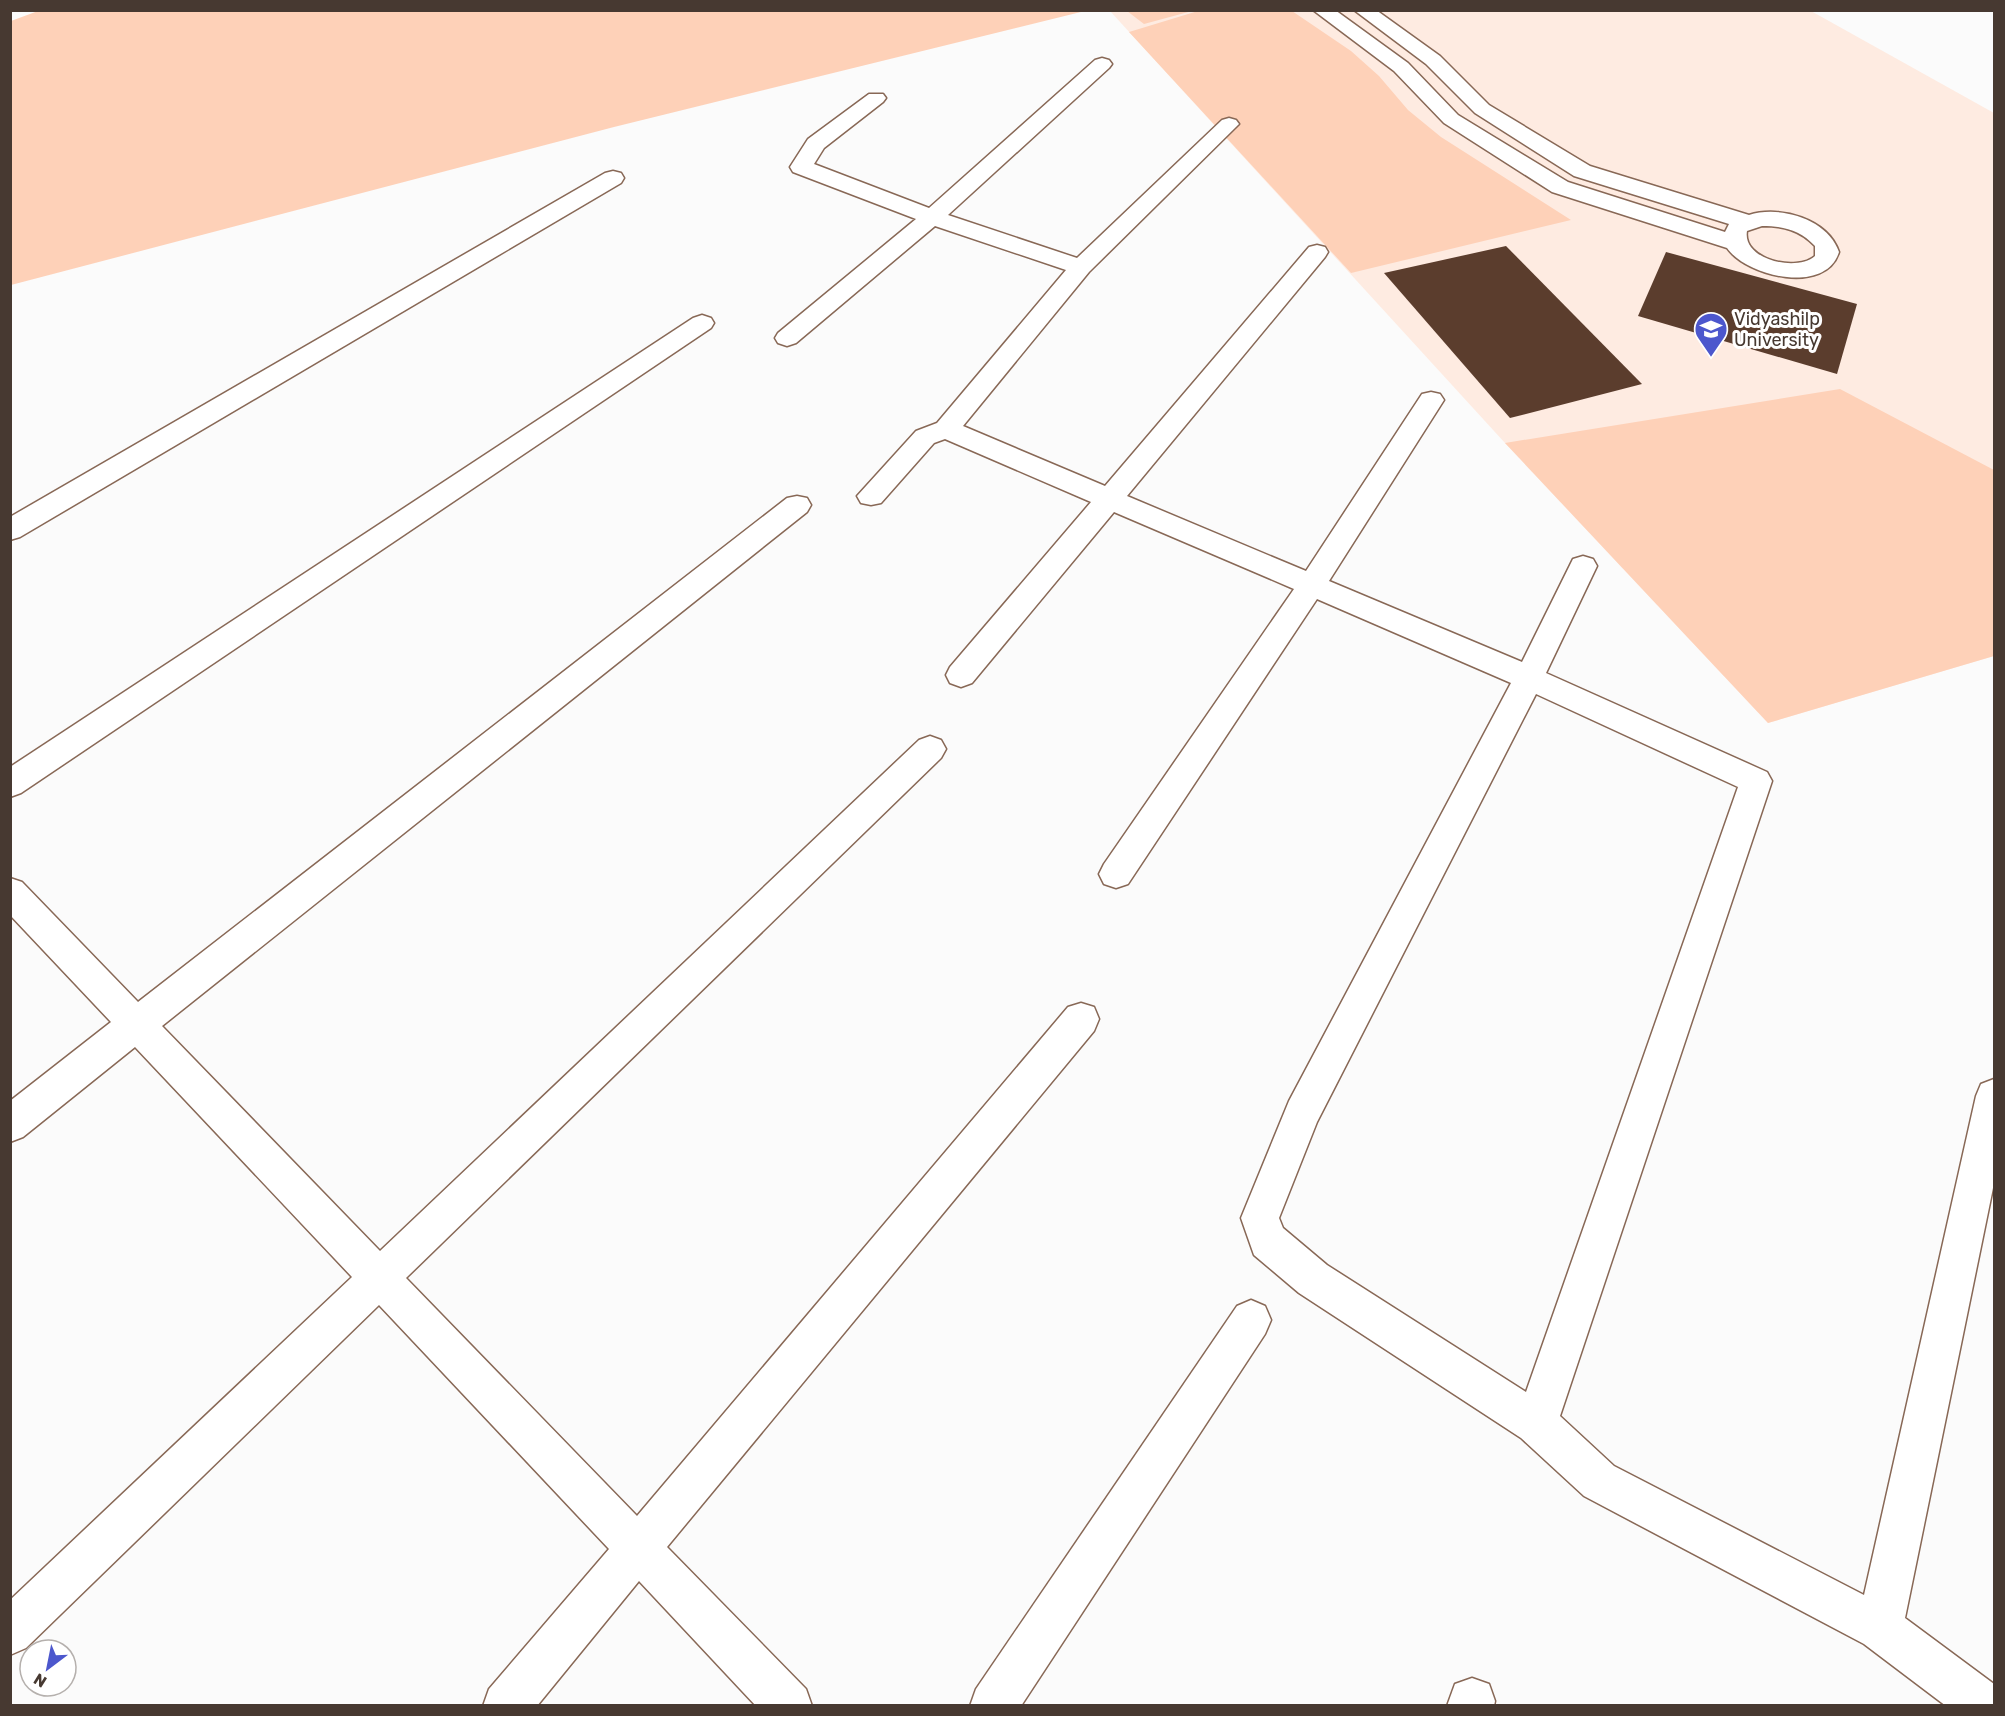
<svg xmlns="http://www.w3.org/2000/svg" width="2005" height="1716" font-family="Rubik,sans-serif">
	<rect width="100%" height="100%" fill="#fbfbfb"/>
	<path fill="#feebe1" d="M1110 11H1811L1994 113V656L1768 723 1505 443Z"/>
	<g fill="#fed1b8">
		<path d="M38 11V10L1085 11 614 127 11 285V21Z"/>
		<path d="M1127 11H1192L1144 24Z"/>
		<path d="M1198 11H1292L1351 51 1379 76 1408 110 1441 137 1571 220 1351 273 1129 32Z"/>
		<path d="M1840 389 1994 470V656L1768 723 1505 443Z"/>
	</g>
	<g fill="#5b3d2d">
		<path d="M1506 246 1642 384 1510 418 1384 273Z"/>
		<path d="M1666 252 1857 304 1837 374 1638 316Z"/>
	</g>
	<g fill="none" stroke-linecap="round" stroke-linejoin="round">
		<g stroke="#886856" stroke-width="3">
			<g id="minor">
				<path d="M1313 10H1335L1408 63 1458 115 1568 182 1725 232 1729 224 1574 176 1475 113 1426 64 1354 10H1376L1440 56 1489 105 1590 166 1749 215C1780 205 1828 219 1839 252 1826 295 1747 277 1727 248L1552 192 1444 123 1394 71ZM1762 226C1783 226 1800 230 1815 246V256C1797 272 1742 260 1747 231Z"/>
				<path d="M1102 58 1109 60 1112 64 1109 68 948 215 1077 258 1222 120 1229 118 1236 120 1239 124 1089 272 963 426 1105 486 1309 247 1317 245 1325 247 1328 252 1325 257 1127 496 1306 571 1422 394 1431 392 1440 394 1444 400 1329 581 1522 662 1573 559 1583 556 1593 559 1597 566 1546 673 1767 772 1772 781 1560 1416 1614 1466 1864 1595 1976 1096 1981 1084 1994 1079V1183L1905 1618 1994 1684V1706H1946L1864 1644 1584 1496 1521 1438 1299 1293 1254 1255 1241 1218 1289 1101 1511 683 1317 599 1128 884 1116 888 1104 884 1099 874 1104 864 1294 589 1114 512 972 683 961 687 950 683 946 675 950 667 1091 502 945 439 934 443 881 503 871 505 861 503 857 496 916 431 937 423 1066 270 935 226 796 343 787 346 778 343 775 338 778 333 916 219 793 172 790 167 808 139 869 94H883L886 98 883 102 824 148 814 164 929 208 1095 60ZM1536 694 1738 787 1526 1392 1327 1265 1283 1228 1279 1218 1317 1122Z"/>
				<path d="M613 171 621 173 624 178 621 183 20 537 10 540V517L605 173Z"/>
				<path d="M702 315 711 318 714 323 711 328 21 793 10 797V767L693 318Z"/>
				<path d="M797 496 807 498 811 505 807 512 162 1026 380 1251 919 740 930 736 941 740 946 749 941 758 406 1278 637 1516 1068 1007 1081 1003 1094 1007 1099 1019 1094 1031 667 1547 806 1689 812 1706H756L639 1581 537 1706H483L489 1689 609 1549 379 1305 26 1648 10 1655V1600L352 1277 135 1047 23 1137 10 1142V1101L111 1022 10 915V878L22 882 138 1002 787 498Z"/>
				<path d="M1251 1300 1265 1306 1271 1320 1265 1334 1021 1706H970L976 1689 1237 1306Z"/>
				<path d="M1472 1678 1489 1684 1495 1701 1494 1706H1447L1455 1684Z"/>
			</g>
		</g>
		<use href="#minor" fill="#fff" fill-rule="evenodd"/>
	</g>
	<defs>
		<g id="university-pin" transform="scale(1.725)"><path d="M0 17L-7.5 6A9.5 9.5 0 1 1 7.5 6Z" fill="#4c57cd" stroke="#fff"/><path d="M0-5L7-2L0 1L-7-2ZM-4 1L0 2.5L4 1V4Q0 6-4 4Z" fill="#fff"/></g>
	</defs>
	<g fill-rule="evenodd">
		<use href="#university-pin" x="1711" y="329"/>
	</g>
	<g text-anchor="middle" stroke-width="6" stroke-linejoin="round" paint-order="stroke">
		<g font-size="18" fill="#473931" stroke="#fff" text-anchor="start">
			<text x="1734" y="325">Vidyashilp<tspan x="1734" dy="21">University</tspan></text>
		</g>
	</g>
	<rect width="2005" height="1716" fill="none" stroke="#473931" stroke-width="24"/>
	<g transform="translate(48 1668) rotate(212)"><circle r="28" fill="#ffffff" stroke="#b5b0ad" stroke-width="1.5"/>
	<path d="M0-4.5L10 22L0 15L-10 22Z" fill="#4c57cd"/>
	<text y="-9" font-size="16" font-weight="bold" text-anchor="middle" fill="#473931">N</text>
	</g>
</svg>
